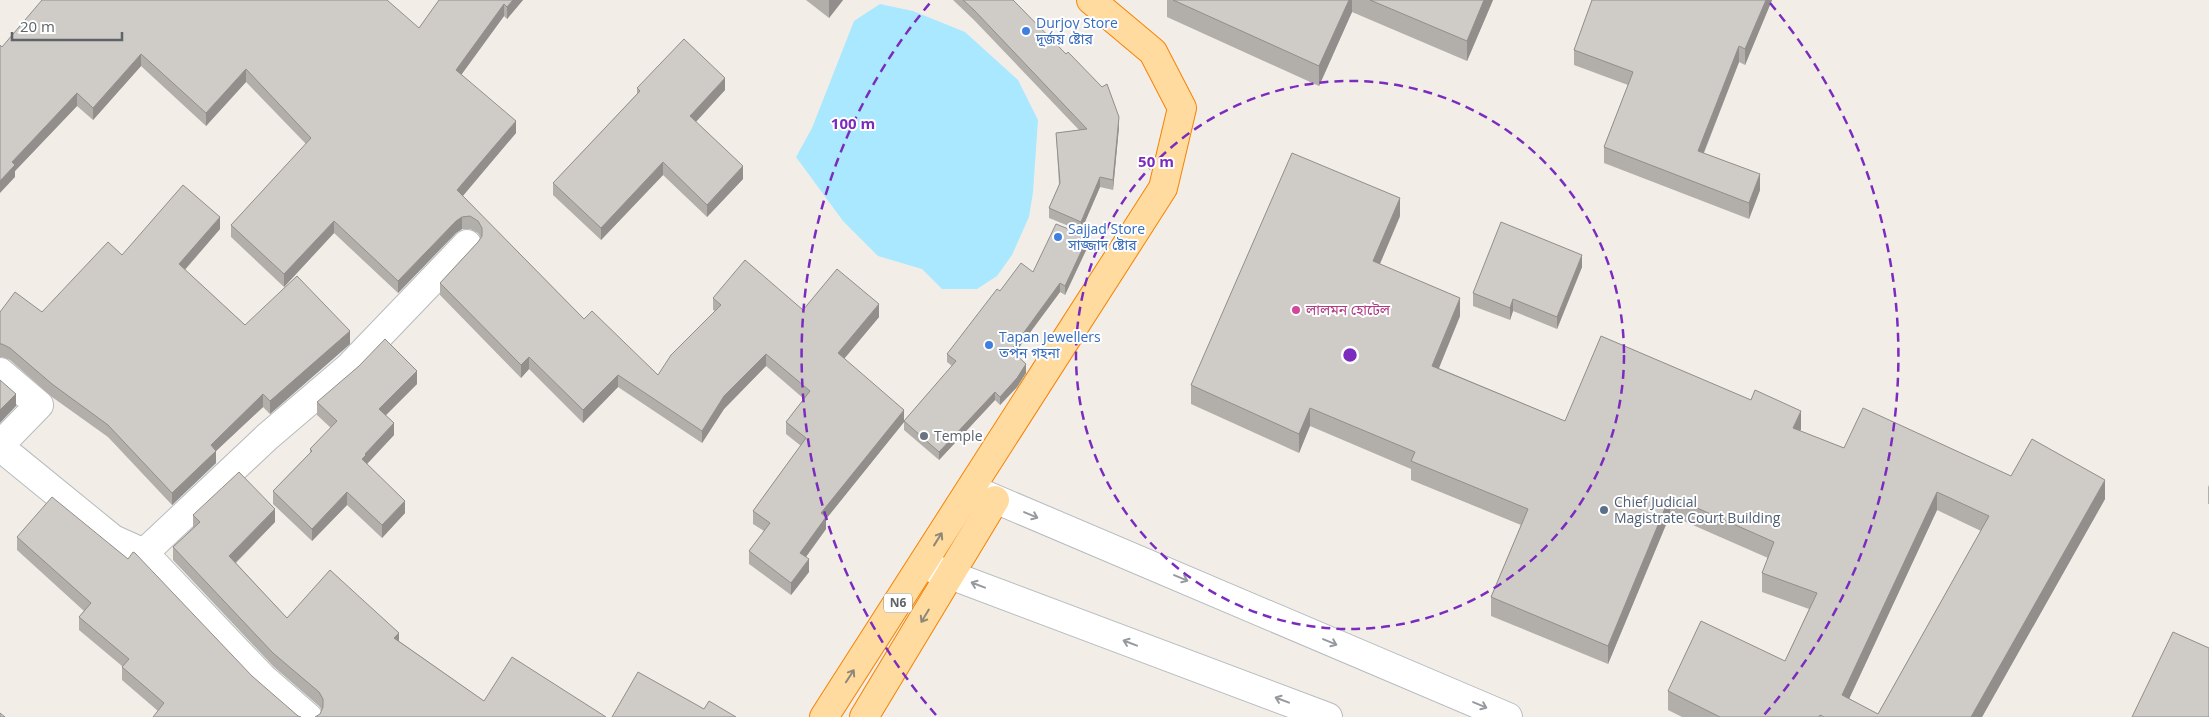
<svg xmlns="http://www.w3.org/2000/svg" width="2209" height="717" font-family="'Open Sans','Noto Sans Bengali',sans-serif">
	<rect width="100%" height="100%" fill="#f2eee7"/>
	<path fill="#a9e8ff" d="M880 4 913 11 965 32 1018 80 1038 120 1033 192 1029 217 1012 255 997 276 977 289H942L922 269 878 256 843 221 796 157 812 128 854 21Z"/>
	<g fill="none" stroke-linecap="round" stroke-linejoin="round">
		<g stroke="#b7bbbf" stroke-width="30">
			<g id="minor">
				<path d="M0 372 39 405 0 445"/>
				<path d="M0 447 113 539 144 553 262 677 308 717"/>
				<path d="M144 553 267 437 349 367 467 244"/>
			</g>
		</g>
		<g stroke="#b7bbbf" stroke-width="30">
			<g id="tertiary">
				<path d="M974 490 1508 717"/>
				<path d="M929 567 1328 717"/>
			</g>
		</g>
		<g stroke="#f88200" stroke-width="30">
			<g id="trunk">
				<path d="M824 717 1163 188 1182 108 1153 52 1091 0"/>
				<path d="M864 717 995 500"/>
			</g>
		</g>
		<use href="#minor" stroke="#fff" stroke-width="28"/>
		<use href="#tertiary" stroke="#fff" stroke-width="28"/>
		<use href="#trunk" stroke="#ffdb9f" stroke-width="28"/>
	</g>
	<g fill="#b2afaa" fill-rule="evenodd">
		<path d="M439 0H523L507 19 504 16 461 75 516 133 462 196 584 319 658 375 715 311 713 310V298L803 310 879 317 844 359 904 421 952 366 947 362V354L1000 291 1033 272 1088 246 1065 295 1060 292 1015 353 1026 373 1017 387 1000 405 995 400 939 460 904 430V422L826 519V529L806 557 809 572 791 595 749 564V551L764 531 753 524V511L801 446 786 434V422L804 399 766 366 724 409 702 443 618 387 583 423 529 369 521 378 440 295V283L478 242 481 238 478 233 470 229H462L456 233 398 293 334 233 284 287 231 237V225L306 144 246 82 206 126 141 66 93 120 77 106 15 171V177L2 47 419 28Z"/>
		<path d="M806 0H843L829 18Z"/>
		<path d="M953 0H1013L1119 127 1113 190 1100 187 1081 231 1049 218V208L1059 185 1056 133 1079 130 974 20Z"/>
		<path d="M1167 0H1493L1467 61 1352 12 1319 86 1167 17Z"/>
		<path d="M1592 0H1772L1745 65 1739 62 1704 153 1760 190 1749 219 1604 163V147L1628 85 1574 65V50Z"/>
		<path d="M637 88 725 90 696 122 743 179 707 217 663 175 601 240 553 195V183L637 94Z"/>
		<path d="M1400 216 1380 264 1460 316 1439 368 1565 421 1801 429 1800 431 1844 448 2011 476 2105 499 1982 717H1682L1668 710V691L1785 661 1809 609 1762 592V573L1768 558 1670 515 1608 664 1491 616V597L1521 525 1411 480V469L1310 426 1299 453 1191 404V385ZM1937 510 1981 531 1878 714 1849 699Z"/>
		<path d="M220 229 185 270 245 325 350 344 270 414 263 407 216 451V463L172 505 108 437 52 397 10 360 2 357H0V312H42L122 255Z"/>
		<path d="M1582 267 1557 329 1513 311 1510 320 1473 306V293Z"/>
		<path d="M417 384 386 415 394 435 367 464 405 513 382 538 347 505 312 541 273 504V491L310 453V449L331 428 317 415V402Z"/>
		<path d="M2209 485V504H2208V487Z"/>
		<path d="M193 515 275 522 236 563 287 618 399 641 484 701 320 714 322 710 319 706 273 666 173 560V547L193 528Z"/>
		<path d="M17 537 252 676 158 711 122 680V666L79 630V617L84 611 17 550Z"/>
	</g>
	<g fill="#918e8b">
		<path d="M513 0H523L507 19V7Z"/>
		<path d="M829 0H843L829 18Z"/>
		<path d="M1349 0H1352V12L1319 86V66Z"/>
		<path d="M1484 0H1493L1467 61V41Z"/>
		<path d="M1766 0H1772L1745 65V49Z"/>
		<path d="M504 4V16L456 82V70Z"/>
		<path d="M1739 46V62L1698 167V151Z"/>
		<path d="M141 54V66L93 120V108Z"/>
		<path d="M246 69V82L206 126V113Z"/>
		<path d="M725 78V90L690 128V116Z"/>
		<path d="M77 93V106L15 171V177L0 193V181L12 162Z"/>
		<path d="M1119 117V127L1113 190V180Z"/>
		<path d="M516 121V133L457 203V190Z"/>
		<path d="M663 162V175L601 240V228Z"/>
		<path d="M743 166V179L707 217V205Z"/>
		<path d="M1760 174V190L1749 219V203Z"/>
		<path d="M1100 177V187L1081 231V222Z"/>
		<path d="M1400 198V216L1373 280V261Z"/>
		<path d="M220 217V229L179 276V264Z"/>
		<path d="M462 217V229L456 233 398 293V281L456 221Z"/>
		<path d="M334 221V233L284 287V274Z"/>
		<path d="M1088 237V246L1065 295V286Z"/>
		<path d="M1582 255V267L1557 329V317Z"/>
		<path d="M1060 283V292L1011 358V350Z"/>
		<path d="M1460 298V316L1432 385V366Z"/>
		<path d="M1513 299V311L1510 320V308Z"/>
		<path d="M879 304V317L838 366V353Z"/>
		<path d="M350 331V344L270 414V401Z"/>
		<path d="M766 354V366L724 409 702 443V431L724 396Z"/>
		<path d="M529 357V369L521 378V365Z"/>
		<path d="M1026 364V373L1017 387 1000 405V397Z"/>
		<path d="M417 371V384L379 422V409Z"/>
		<path d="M618 375V387L583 423V410Z"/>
		<path d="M995 392V400L939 460V452Z"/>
		<path d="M16 394V406L0 423V410Z"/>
		<path d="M263 394V407L216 451V463L172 505V493L211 445Z"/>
		<path d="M1310 408V426L1299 453V434Z"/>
		<path d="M904 410V422L826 519V529L800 565V553L821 513Z"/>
		<path d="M1801 411V429L1793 447V428Z"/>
		<path d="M394 423V435L366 465 362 459 365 454Z"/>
		<path d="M2105 480V499L1982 717H1971Z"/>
		<path d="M347 492V505L312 541V529Z"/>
		<path d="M1937 492V510L1842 714V695Z"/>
		<path d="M1670 496V515L1608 664V646Z"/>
		<path d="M405 501V513L382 538V525Z"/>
		<path d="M275 509V522L229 569V556Z"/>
		<path d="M809 559V572L791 595V583Z"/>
		<path d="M399 633V646L394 638Z"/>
	</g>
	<g fill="#cfcbc6" stroke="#918e8b" fill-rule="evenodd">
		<path d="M42 0H387L419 28 439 0H513L507 7 504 4 456 70 516 121 457 190 584 319 592 311 658 375 671 355 721 305 713 298 745 260 803 310 837 269 879 304 838 353 904 410 821 513 826 517 800 553 809 559 791 583 749 551 770 523 753 511 806 438 786 422 810 391 766 354 724 396 702 431 618 375 583 410 529 357 521 365 440 283 478 242 482 236V228L478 221 470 216 462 217 456 221 398 281 334 221 284 274 231 225 311 138 246 69 206 113 141 54 93 108 77 93 12 162 15 165 0 181V45L2 47Z"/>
		<path d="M963 0H1013L1066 54 1068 52 1102 87 1107 84 1119 117 1113 180 1100 177 1081 222 1049 208 1060 183 1056 133 1087 129 974 10Z"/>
		<path d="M1173 0H1349L1319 66Z"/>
		<path d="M1370 0H1484L1467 41Z"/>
		<path d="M1592 0H1766L1745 49 1739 46 1698 151 1760 174 1749 203 1604 147 1633 72 1574 50Z"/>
		<path d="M684 39 725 78 690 116 743 166 707 205 663 162 601 228 553 183 640 91 637 88Z"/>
		<path d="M1292 153 1400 198 1373 261 1460 298 1432 366 1565 421 1601 336 1751 400 1755 390 1801 411 1793 428 1844 448 1863 408 2011 476 2032 439 2105 480 1971 717H1824L1820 715 1819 717H1720L1668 691 1701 621 1785 661 1817 593 1762 573 1774 542 1670 496 1608 646 1491 597 1528 509 1411 461 1415 452 1310 408 1299 434 1191 385ZM1937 492 1989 516 1878 714 1842 695Z"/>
		<path d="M183 185 220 217 179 264 245 325 297 276 350 331 270 401 263 394 211 445 216 451 172 493 108 425 52 384 10 348 2 344H0V312L15 292 42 312 108 242 122 255Z"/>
		<path d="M1501 222 1582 255 1557 317 1513 299 1510 308 1473 293Z"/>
		<path d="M1056 224 1088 237 1065 286 1060 283 1011 350 1026 364 1017 378 1000 397 995 392 939 452 904 421 956 361 947 354 997 289 1000 291 1021 263 1033 272Z"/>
		<path d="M385 339 417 371 379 409 394 423 365 454 366 455 362 459 405 501 382 525 347 492 312 529 273 491 312 451 310 449 337 421 317 402 359 366Z"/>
		<path d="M0 380 16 394 0 410Z"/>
		<path d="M239 472 275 509 229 556 287 618 330 570 399 633 394 638 484 701 512 657 606 717H315L320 714 323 707V699L319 692 273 653 173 547 200 522 193 515Z"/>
		<path d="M52 497 128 559 133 552 135 553 252 676 298 716 301 717H153L164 703 122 667 129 659 79 617 91 603 17 537Z"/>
		<path d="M2173 632 2209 648V717H2132Z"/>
		<path d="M638 672 704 709 709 701 736 717H612Z"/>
		<path d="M0 713 5 717H0Z"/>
	</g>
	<defs><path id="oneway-shaft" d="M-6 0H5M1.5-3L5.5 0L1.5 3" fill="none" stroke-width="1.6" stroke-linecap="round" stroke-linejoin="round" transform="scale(1.25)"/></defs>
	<g stroke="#969a9e">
		<use href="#oneway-shaft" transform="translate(1031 515) rotate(23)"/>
		<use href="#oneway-shaft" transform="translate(1181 578) rotate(23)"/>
		<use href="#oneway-shaft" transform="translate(978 585) rotate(-159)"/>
		<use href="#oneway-shaft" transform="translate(1330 642) rotate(23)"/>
		<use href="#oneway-shaft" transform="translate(1130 643) rotate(-159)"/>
		<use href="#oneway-shaft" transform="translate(1282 700) rotate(-159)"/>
		<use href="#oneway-shaft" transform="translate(1480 705) rotate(23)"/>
	</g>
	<g stroke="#8e8879">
		<use href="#oneway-shaft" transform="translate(938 539) rotate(-58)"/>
		<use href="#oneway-shaft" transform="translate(925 616) rotate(121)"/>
		<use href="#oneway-shaft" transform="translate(850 676) rotate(-57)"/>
	</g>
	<g fill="none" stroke="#7b2cbf" stroke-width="2.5" stroke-dasharray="9 6">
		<circle cx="1350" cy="355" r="274"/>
		<path d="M936 715A548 548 0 0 1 930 3M1770 3A548 548 0 0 1 1764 715"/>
	</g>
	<g fill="#3f7fe0" stroke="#fff" stroke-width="2">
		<circle cx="1026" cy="31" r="5"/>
		<circle cx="1058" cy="237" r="5"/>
		<circle cx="989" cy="345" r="5"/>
	</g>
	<circle fill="#d1479c" stroke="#fff" stroke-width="2" cx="1296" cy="310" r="5"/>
	<circle fill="#6b7280" stroke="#fff" stroke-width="2" cx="924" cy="436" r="5"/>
	<circle fill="#5c6f8a" stroke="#fff" stroke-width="2" cx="1604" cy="510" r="5"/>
	<g text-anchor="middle" stroke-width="4" stroke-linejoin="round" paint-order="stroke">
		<rect fill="#fff" stroke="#8e9296" stroke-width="1" x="884" y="593.5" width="28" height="19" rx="4"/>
		<g font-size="12" font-weight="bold" fill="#5e6469">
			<text x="898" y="607">N6</text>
		</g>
		<g font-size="14" fill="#366cbe" stroke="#fff" text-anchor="start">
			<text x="1036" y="28">Durjoy Store<tspan x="1036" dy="16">দূর্জয় ষ্টোর</tspan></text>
			<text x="1068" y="234">Sajjad Store<tspan x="1068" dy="16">সাজ্জাদ ষ্টোর</tspan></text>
			<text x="999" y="342">Tapan Jewellers<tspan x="999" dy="16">তপন গহনা</tspan></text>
		</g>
		<g font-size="14" fill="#b23c85" stroke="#fff" text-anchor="start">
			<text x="1306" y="315">লালমন হোটেল</text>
		</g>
		<g font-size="14" fill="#5b616d" stroke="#fff" text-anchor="start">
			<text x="934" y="441">Temple</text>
		</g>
		<g font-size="14" fill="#4e5e75" stroke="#fff" text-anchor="start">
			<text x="1614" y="507">Chief Judicial<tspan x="1614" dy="16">Magistrate Court Building</tspan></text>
		</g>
	</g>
	<circle cx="1350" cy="355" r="8" fill="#7b2cbf" stroke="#fff" stroke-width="2.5"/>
	<g font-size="15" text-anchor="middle" font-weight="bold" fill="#7b2cbf" stroke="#fff" stroke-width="4" stroke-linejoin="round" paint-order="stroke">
		<text x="853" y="129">100 m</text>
		<text x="1156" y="167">50 m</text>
	</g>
	<path d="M12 32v8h110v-8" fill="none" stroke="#5e6469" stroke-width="2.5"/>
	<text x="20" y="32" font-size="15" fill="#5e6469" stroke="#ffffff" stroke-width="4" paint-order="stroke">20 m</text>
</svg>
